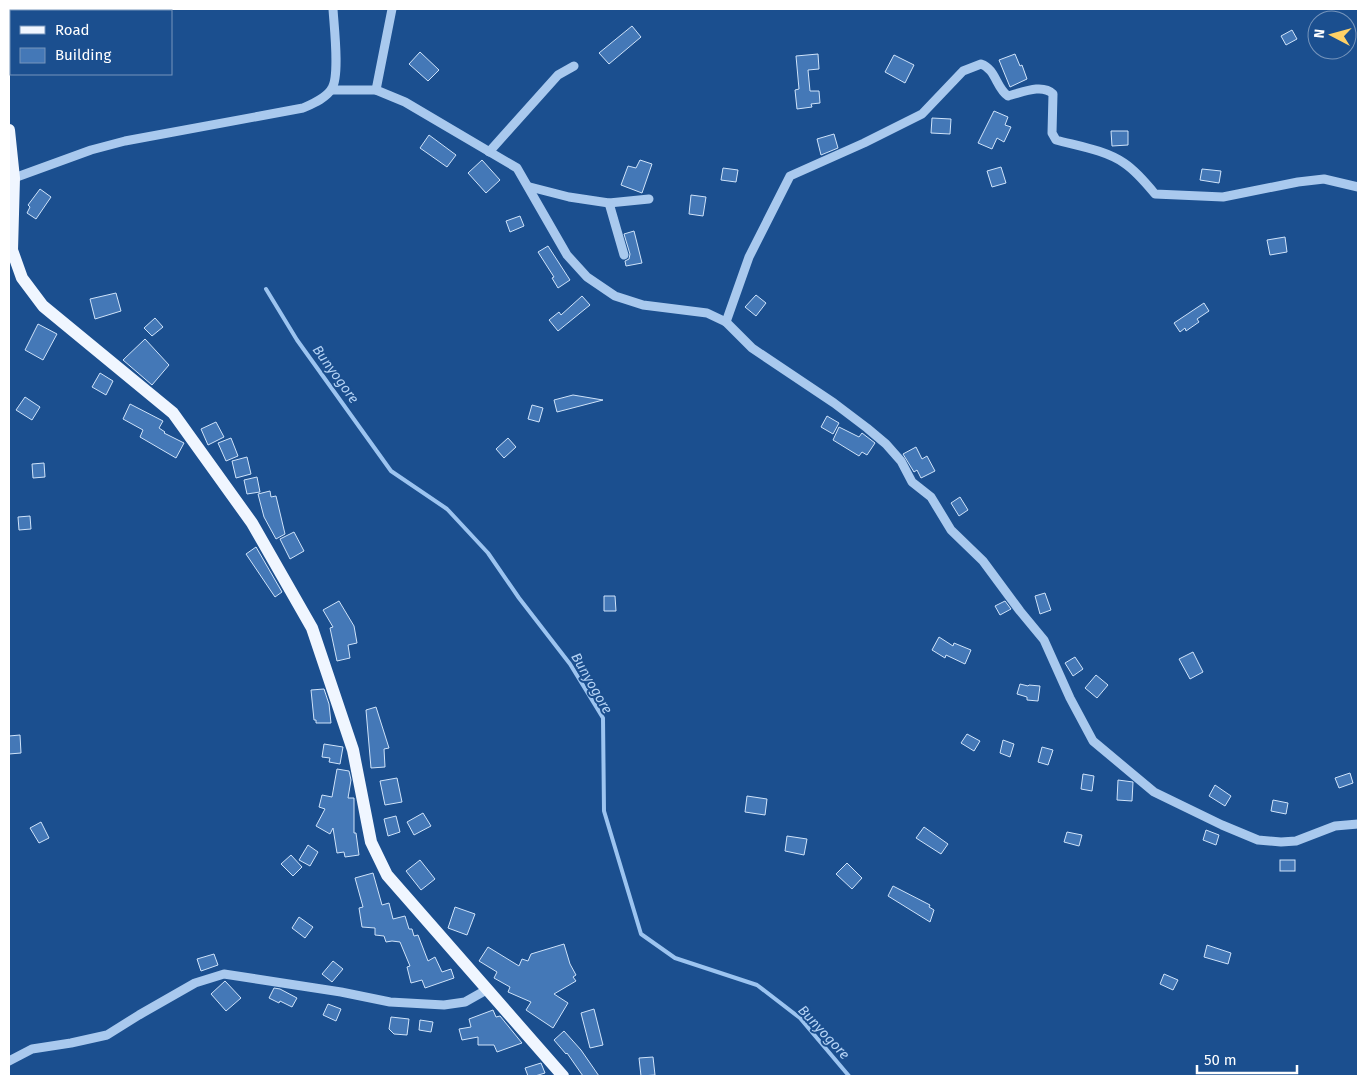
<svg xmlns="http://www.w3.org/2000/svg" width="1367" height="1085" font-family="'Fira Sans',sans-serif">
	<rect width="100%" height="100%" fill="#1b4f8f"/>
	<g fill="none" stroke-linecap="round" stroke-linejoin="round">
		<path stroke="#9cc4f0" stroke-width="4" d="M266 289 297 340 391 471 447 509 488 553 519 598 570 664 603 718 604 811 641 934 675 958 757 985 800 1018 849 1076"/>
	</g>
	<g fill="#4478b7" stroke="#cfe3fa">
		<path d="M632 26 641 37 609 64 599 53Z"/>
		<path d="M1292 30 1297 39 1286 45 1281 36Z"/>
		<path d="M420 52 439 70 428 81 409 64Z"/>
		<path d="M818 54 819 69 808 70 810 91H819L820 103 811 104 812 107 797 109 795 90 799 89 796 56Z"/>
		<path d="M1015 54 1020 66 1022 65 1027 79 1010 87 999 60Z"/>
		<path d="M894 55 914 65 905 83 885 72Z"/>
		<path d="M994 111 1008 117 1005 125 1011 127 1004 142 997 138 992 149 978 143Z"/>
		<path d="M932 118 951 119 950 134 931 133Z"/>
		<path d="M1111 131H1128V145L1112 146Z"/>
		<path d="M834 134 838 148 821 155 817 139Z"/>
		<path d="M429 135 456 155 447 167 420 148Z"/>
		<path d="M482 160 500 180 486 193 468 173Z"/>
		<path d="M640 160 652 164 642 193 621 185 628 166 636 168Z"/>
		<path d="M1001 167 1006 183 992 187 987 171Z"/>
		<path d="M723 168 738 170 736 182 721 180Z"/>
		<path d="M1202 169 1221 171 1219 183 1200 180Z"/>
		<path d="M40 189 51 197 36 219 27 213 30 207 28 205Z"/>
		<path d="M691 195 706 197 703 216 689 214Z"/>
		<path d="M520 216 524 226 510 232 506 221Z"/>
		<path d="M634 231 642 263 626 266 625 261 629 259 630 254 624 234Z"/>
		<path d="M1285 237 1287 252 1270 255 1267 240Z"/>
		<path d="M548 246 570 280 558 288 552 278 554 277 538 252Z"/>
		<path d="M116 293 121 311 95 319 90 299Z"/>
		<path d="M756 295 766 303 756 316 745 307Z"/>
		<path d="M582 296 590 305 558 331 549 320 559 312 561 315Z"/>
		<path d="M1204 303 1209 311 1197 319 1199 322 1186 331 1185 328 1180 332 1174 323Z"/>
		<path d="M155 318 163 327 152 336 144 328Z"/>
		<path d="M38 324 57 334 43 360 25 350Z"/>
		<path d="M145 339 169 365 152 385 123 360Z"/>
		<path d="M100 373 113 381 106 395 92 387Z"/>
		<path d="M573 395 603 400 557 412 554 400Z"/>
		<path d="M25 397 40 407 32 420 16 410Z"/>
		<path d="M130 404 163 421 159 428 165 432 164 433 184 443 176 458 140 437 143 430 123 419Z"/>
		<path d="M532 405 543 408 539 422 528 419Z"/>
		<path d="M827 416 839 423 833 434 821 427Z"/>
		<path d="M216 422 224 437 208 445 201 429Z"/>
		<path d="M839 427 859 437 862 433 875 443 867 455 862 452 859 456 833 440Z"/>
		<path d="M231 438 238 456 226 461 218 443Z"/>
		<path d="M508 438 516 447 504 458 496 449Z"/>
		<path d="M916 447 922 459 927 456 935 471 921 478 917 470 914 472 903 454Z"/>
		<path d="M247 457 251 474 236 478 232 461Z"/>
		<path d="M44 463 45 477 33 478 32 464Z"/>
		<path d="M257 477 260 492 247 494 244 480Z"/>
		<path d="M270 491 271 497 276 496 285 534 276 539 264 517 258 494Z"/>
		<path d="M960 497 968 510 959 516 951 503Z"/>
		<path d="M30 516 31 529 19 530 18 517Z"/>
		<path d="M294 532 304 551 290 559 280 539Z"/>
		<path d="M256 547 282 592 275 597 246 554Z"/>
		<path d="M1045 593 1051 610 1040 614 1035 596Z"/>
		<path d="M604 596H615L616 611H604Z"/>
		<path d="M339 601 354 626 357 643 348 645 350 658 337 661 330 628 333 627 323 610Z"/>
		<path d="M1005 601 1011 609 1000 615 995 606Z"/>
		<path d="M939 637 953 646 954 643 971 650 965 664 946 655 945 658 932 650Z"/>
		<path d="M1193 652 1203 672 1190 679 1179 659Z"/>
		<path d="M1075 657 1083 669 1073 676 1065 663Z"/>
		<path d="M1096 675 1108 685 1097 698 1085 688Z"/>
		<path d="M1020 684 1028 686 1029 685 1040 686 1038 701 1027 700V697L1017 694Z"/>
		<path d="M324 689 329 704 331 723H316V720H314L311 690Z"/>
		<path d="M376 707 389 748 384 749 385 767 371 768 366 710Z"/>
		<path d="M967 734 980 741 974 751 961 743Z"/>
		<path d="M20 735 21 753 9 754V736Z"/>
		<path d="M1003 740 1014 744 1010 757 1000 753Z"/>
		<path d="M324 744 343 747 340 764 329 762 330 758 322 757Z"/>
		<path d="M1042 747 1053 750 1048 765 1038 762Z"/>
		<path d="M337 769 349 771 351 780 348 798H354V833H356L359 855 345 857 344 852 337 853 333 828 330 834 316 826 325 809 319 807 322 795 332 797Z"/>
		<path d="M1350 773 1353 783 1339 788 1335 778Z"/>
		<path d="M1083 774 1094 776 1092 791 1081 789Z"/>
		<path d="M397 778 402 802 385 805 380 781Z"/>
		<path d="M1118 780 1133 782 1132 801 1117 800Z"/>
		<path d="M1215 785 1231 796 1225 806 1209 796Z"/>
		<path d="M747 796 767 799 765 815 745 812Z"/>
		<path d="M1273 800 1288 803 1286 814 1271 811Z"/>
		<path d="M423 813 431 826 414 835 407 822Z"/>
		<path d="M396 816 400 832 388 836 384 819Z"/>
		<path d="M41 822 49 838 39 843 30 828Z"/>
		<path d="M924 827 948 844 941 854 916 838Z"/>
		<path d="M1206 830 1219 835 1216 845 1203 840Z"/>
		<path d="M1067 832 1082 835 1079 846 1064 842Z"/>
		<path d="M787 836 807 839 804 855 785 851Z"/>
		<path d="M308 845 318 852 310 866 299 860Z"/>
		<path d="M291 855 302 867 293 876 281 864Z"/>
		<path d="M420 860 435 879 421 890 406 871Z"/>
		<rect x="1280" y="860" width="15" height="11"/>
		<path d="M847 863 862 878 852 889 836 874Z"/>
		<path d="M373 873 382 905 389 903 393 919 405 916 409 929H412L414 936 418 935 428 961 435 957 442 972 451 969 454 978 425 988 422 980 411 983 407 967 410 966 400 942 392 941 386 942 384 936 375 935V928L362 927 359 908 363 907 355 878Z"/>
		<path d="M893 886 930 905 929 907 934 910 930 922 888 896Z"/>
		<path d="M455 907 475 914 467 935 448 928Z"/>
		<path d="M299 917 313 927 305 938 292 928Z"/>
		<path d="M564 944 570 964 576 975 573 977 576 981 554 994 568 1003 553 1028 526 1010 531 1002 508 992 510 987 494 978 497 972 479 961 488 947 519 966 522 959 528 961 531 954Z"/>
		<path d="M1207 945 1231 953 1228 964 1204 957Z"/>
		<path d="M214 954 218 965 201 971 197 959Z"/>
		<path d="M333 961 343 969 332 982 322 974Z"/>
		<path d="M1164 974 1178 980 1173 990 1160 984Z"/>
		<path d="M225 981 241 998 226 1011 211 994Z"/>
		<path d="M274 988 280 989 297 998 292 1007 280 1001 279 1003 269 998Z"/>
		<path d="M328 1004 341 1009 336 1021 323 1015Z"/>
		<path d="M594 1009 603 1045 590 1048 581 1013Z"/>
		<path d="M493 1010 496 1017 500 1016 522 1043 497 1052 494 1045H478V1037L462 1040 459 1029 471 1027 469 1019Z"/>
		<path d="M391 1017 409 1019 407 1035 394 1034 389 1029Z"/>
		<path d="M420 1020 433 1022 431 1032 419 1030Z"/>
		<path d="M564 1031 581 1050 599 1076H583L567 1053 566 1054 554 1040Z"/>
		<path d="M653 1057 655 1075 641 1076 639 1058Z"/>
		<path d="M541 1063 545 1073 535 1076H528L525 1068Z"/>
	</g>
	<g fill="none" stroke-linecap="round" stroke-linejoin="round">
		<g stroke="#a9c9ee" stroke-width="9">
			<path d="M332 90H376L405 102 517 168 567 255 587 277 615 296 643 305 707 313 726 322 752 348 834 403 867 428 886 444 901 461 912 482 931 497 951 530 983 561 1020 611 1044 640 1070 698 1093 741 1154 792 1222 825 1258 840 1281 842 1296 841 1335 826 1358 824"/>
			<path d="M376 90 392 9"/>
			<path d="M489 152 558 75 574 66"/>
			<path d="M14 178 91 150 125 141 303 108C312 104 327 98 332 88 340 75 334 26 333 9"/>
			<path d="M530 187 569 197 609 203 649 199"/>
			<path d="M609 203 624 255"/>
			<path d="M726 322 749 257 790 176 864 143 922 114 963 71 981 64C996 69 996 88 1008 96 1021 93 1042 83 1053 94L1052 133 1056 140C1078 146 1105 150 1124 163 1136 171 1146 183 1155 194L1223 197 1298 182 1324 179 1358 187"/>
			<path d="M9 1061 32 1049 71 1043 107 1035 139 1015 195 983 224 974 341 992 390 1002 444 1005 465 1002 488 989"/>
		</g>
		<path stroke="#f0f6ff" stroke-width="12" d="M9 130 14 178 12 250 22 278 43 306 173 413 252 523 312 628 353 750 371 842 387 875 563 1076"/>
	</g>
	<g text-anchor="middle" stroke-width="4" stroke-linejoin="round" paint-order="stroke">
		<g font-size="14" font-style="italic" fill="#b5d3f5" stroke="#1b4f8f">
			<text transform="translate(336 374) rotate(54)" y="5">Bunyogore</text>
			<text transform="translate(592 683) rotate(60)" y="5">Bunyogore</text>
			<text transform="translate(824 1032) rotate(47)" y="5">Bunyogore</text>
		</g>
	</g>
	<rect width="1367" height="1085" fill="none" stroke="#ffffff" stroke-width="20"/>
	<rect x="10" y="10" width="162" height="65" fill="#1b4f8f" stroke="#7695bc"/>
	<rect x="20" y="26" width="25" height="8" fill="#f0f6ff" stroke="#7695bc"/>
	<text x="55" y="35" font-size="15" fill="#ffffff">Road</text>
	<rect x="20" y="48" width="25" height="15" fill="#4478b7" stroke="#7695bc"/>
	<text x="55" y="60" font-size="15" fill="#ffffff">Building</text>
	<g transform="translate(1332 35) rotate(276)"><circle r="24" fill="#1b4f8f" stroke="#7695bc"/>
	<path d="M0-4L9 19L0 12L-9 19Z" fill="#ffd166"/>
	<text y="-8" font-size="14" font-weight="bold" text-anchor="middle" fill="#ffffff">N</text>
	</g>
	<path d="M1197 1065v8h100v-8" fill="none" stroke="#ffffff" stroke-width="2.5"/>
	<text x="1204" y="1065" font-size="15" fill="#ffffff" stroke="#1b4f8f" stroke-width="4" paint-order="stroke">50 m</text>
</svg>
